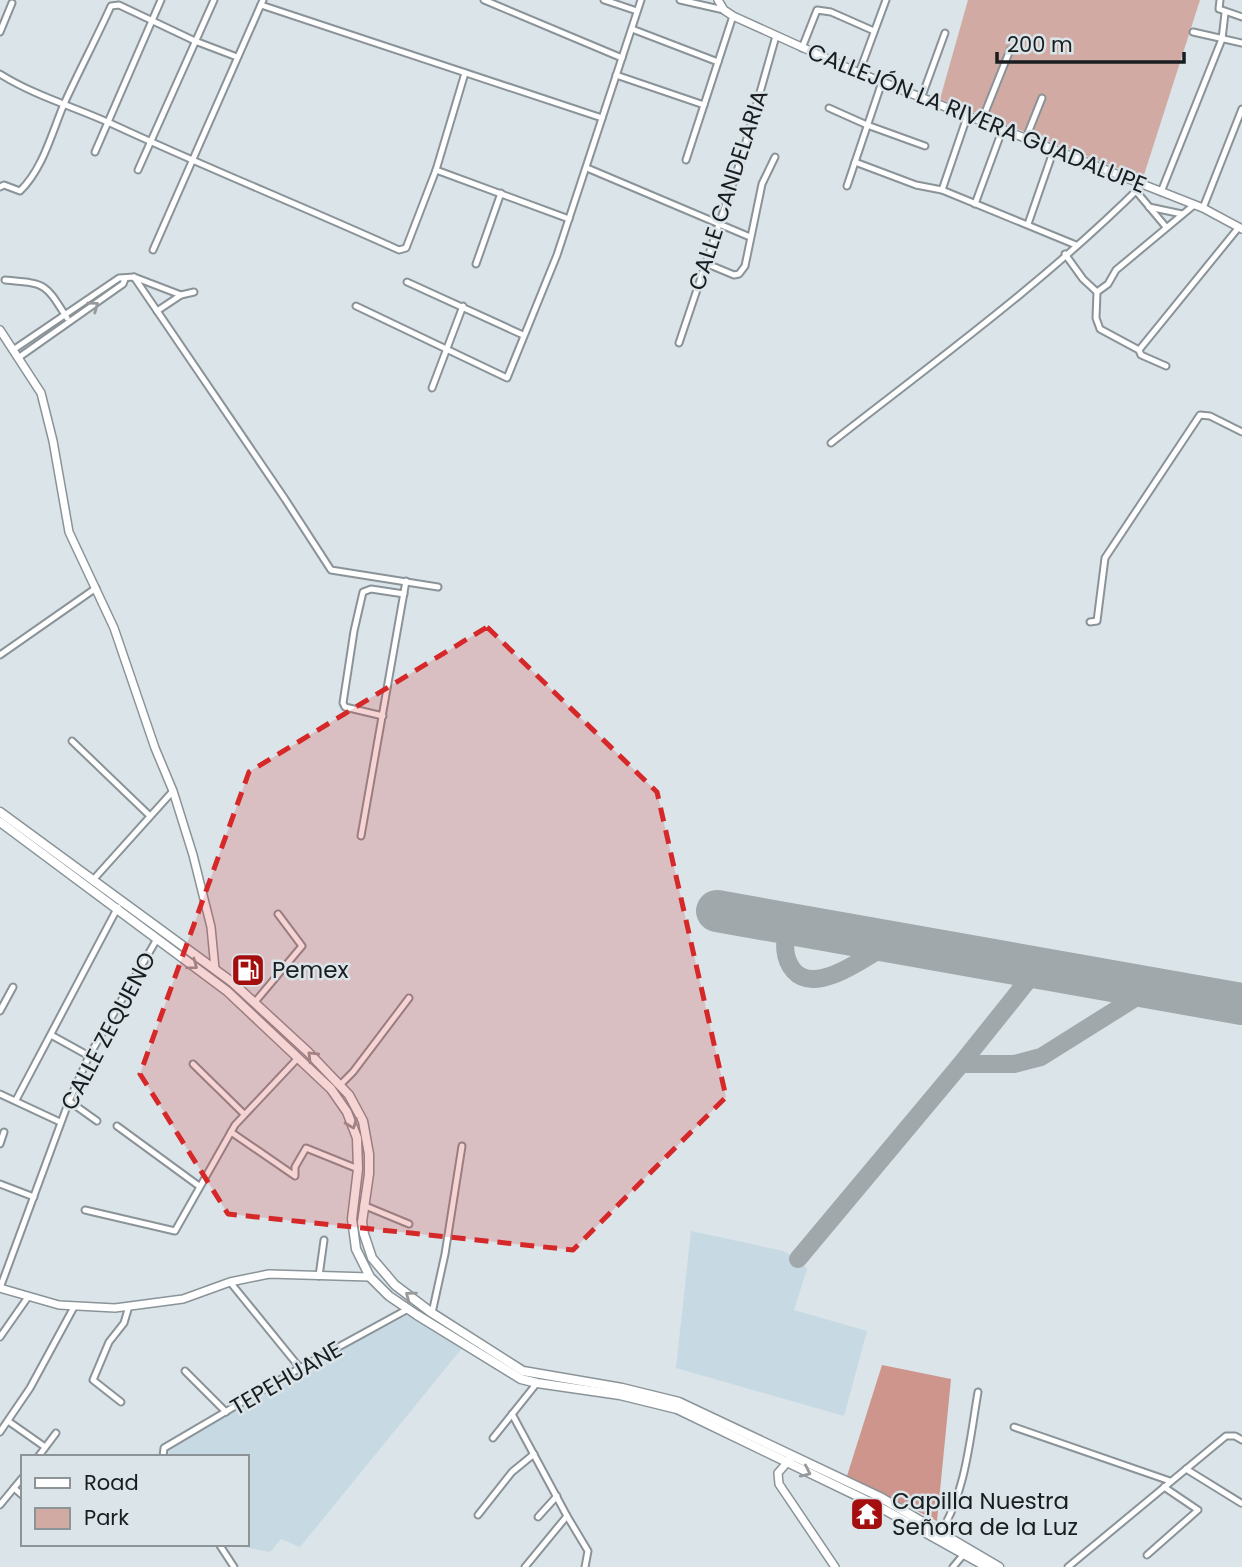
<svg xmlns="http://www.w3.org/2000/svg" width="1242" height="1567" font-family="Poppins,sans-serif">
	<rect width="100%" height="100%" fill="#dae4e9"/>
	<g fill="#c7d9e3">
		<path d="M691 1231 783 1251 798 1259 807 1269 794 1310 867 1331 844 1416 676 1368Z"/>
		<path d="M410 1314 463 1347 300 1547 281 1539 270 1552 228 1544H247V1457H171L167 1449 300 1371Z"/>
	</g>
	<path fill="#d2aaa4" d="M968 0H1200L1143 178 940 99Z"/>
	<path fill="#cd958c" d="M882 1365 951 1379 937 1521 847 1476Z"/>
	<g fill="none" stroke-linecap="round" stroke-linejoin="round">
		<g stroke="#a0a8ac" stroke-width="18">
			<path d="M787 924C785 941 782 957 794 971 816 996 869 955 891 942"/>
			<path d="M961 1064H1014L1041 1057 1151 988"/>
			<path d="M798 1259 961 1064 1037 969"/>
		</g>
		<path stroke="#a0a8ac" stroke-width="42" d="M717 911 1242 1004"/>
		<g stroke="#8a9398" stroke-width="9">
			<g id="minor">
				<path d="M484 0 622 58"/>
				<path d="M604 0 637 11"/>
				<path d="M680 0 724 10"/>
				<path d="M1220 0 1219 9 1242 17"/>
				<path d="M261 5 602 118"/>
				<path d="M632 29 718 62"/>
				<path d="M0 32 12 3"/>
				<path d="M1193 32 1242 43"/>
				<path d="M802 48 817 10 831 12 874 31"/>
				<path d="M859 73 886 0"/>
				<path d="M0 74C35 96 75 107 112 124 207 168 304 207 399 250L406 248 436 170 465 73"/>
				<path d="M616 75 704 105"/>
				<path d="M922 96 945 33"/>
				<path d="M829 108 867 125 925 146"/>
				<path d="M982 120 1010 50"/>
				<path d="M1026 138 1042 98"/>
				<path d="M95 152 161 0"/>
				<path d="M686 160 733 16"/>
				<path d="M855 162 916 185 942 190 1076 245"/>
				<path d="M587 168 750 237"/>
				<path d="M138 170 214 0"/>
				<path d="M436 170 569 219"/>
				<path d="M847 186 882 82"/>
				<path d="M0 187 4 185 20 191C43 169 52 132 64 104 79 71 96 39 111 6L119 5 195 41 237 57"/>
				<path d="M942 190 968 114"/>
				<path d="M1136 191 1166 227"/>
				<path d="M1161 192 1222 39 1225 13"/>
				<path d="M975 204 1003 128"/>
				<path d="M1149 207 1182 214"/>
				<path d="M1203 208 1242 109"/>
				<path d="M1028 224 1054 149"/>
				<path d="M153 250 263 0"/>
				<path d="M1065 254 1083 279 1097 292 1096 318 1100 329 1139 350 1141 355 1166 366"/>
				<path d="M705 263 734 275 739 274 745 266 762 184 775 157"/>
				<path d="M476 264 501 193"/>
				<path d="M134 277 285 499 331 570 438 587"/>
				<path d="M5 280C47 284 44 282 67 318"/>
				<path d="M407 282 523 335"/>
				<path d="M1097 292 1108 284 1116 270 1194 205"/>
				<path d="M356 306 507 378 557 255 641 0"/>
				<path d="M157 311 181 295 194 292"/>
				<path d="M679 343 742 156 776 36"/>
				<path d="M13 350 119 278 134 277 181 295"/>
				<path d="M1139 350 1239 227"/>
				<path d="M18 358 123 284 125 279"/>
				<path d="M432 388 463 306"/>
				<path d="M831 443C937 360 1047 280 1142 185"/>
				<path d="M1090 622 1097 621 1105 558 1200 415 1210 416 1242 432"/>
				<path d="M0 655 96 588"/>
				<path d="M383 716 345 707 343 703 354 631 363 592 371 589 404 594"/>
				<path d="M72 741 149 815"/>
				<path d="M361 836 406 581"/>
				<path d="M93 880 173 791"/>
				<path d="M255 1002 302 946 278 914"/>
				<path d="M0 1011 13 987"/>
				<path d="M51 1035 89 1056"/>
				<path d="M193 1064 244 1114"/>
				<path d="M340 1085 353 1072 409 998"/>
				<path d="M0 1094 60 1122"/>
				<path d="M16 1100 118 907"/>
				<path d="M69 1101 97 1121"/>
				<path d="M117 1126 199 1186"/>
				<path d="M231 1132 295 1176V1167L306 1148 358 1169"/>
				<path d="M0 1144 4 1132"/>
				<path d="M0 1184 34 1197"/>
				<path d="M363 1205 409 1224"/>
				<path d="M85 1210 175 1231 235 1125 298 1058"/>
				<path d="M319 1276 324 1240"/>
				<path d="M230 1282 300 1368"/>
				<path d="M0 1288 69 1101 89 1056 157 939"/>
				<path d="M432 1313 445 1254 462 1146"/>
				<path d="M0 1337 28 1297"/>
				<path d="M185 1371 226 1412"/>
				<path d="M121 1402 93 1380 109 1342 124 1323 129 1306"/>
				<path d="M512 1414 567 1516 588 1551 585 1567"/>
				<path d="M8 1421 45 1447"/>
				<path d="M1014 1427 1170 1481"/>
				<path d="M0 1432 30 1388 74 1307"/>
				<path d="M493 1438 537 1383"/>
				<path d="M38 1457 56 1433"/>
				<path d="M163 1457 164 1448 300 1368 408 1309"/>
				<path d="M1186 1469 1241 1503"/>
				<path d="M14 1488 23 1496"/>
				<path d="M0 1505 23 1477"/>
				<path d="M478 1515 512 1472 534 1454"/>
				<path d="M538 1517 557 1496"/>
				<path d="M941 1532C966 1491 970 1438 978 1392"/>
				<path d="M219 1544 234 1567"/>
				<path d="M1147 1555 1198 1510 1164 1487"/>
				<path d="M525 1567 567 1516"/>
				<path d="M953 1567 964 1554"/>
				<path d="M1068 1567 1226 1436H1235L1242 1440"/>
			</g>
		</g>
		<g stroke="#8a9398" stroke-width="10">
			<g id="tertiary">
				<path d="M718 0 724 10 733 16 859 73 1203 208 1242 229"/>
				<path d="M0 330 41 393 53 441 69 532 114 628 155 748 173 791 193 855 211 927 215 969"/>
				<path d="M0 1288 59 1305 115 1308 183 1299 230 1282 269 1274 370 1277"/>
				<path d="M791 1458 778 1473 779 1484 835 1567"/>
			</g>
		</g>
		<g stroke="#8a9398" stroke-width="11">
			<g id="secondary">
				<path d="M0 812 232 982 308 1052 349 1095 363 1121 369 1154V1174L362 1222 364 1234 372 1258 395 1285 432 1313 523 1371 622 1388 679 1402 880 1497 999 1567"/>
				<path d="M0 822 227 991 331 1089 347 1112 357 1138 358 1169 352 1219 356 1249 370 1277 389 1296 417 1315 521 1379 537 1383 620 1395 677 1409 876 1505 987 1567"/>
			</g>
		</g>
		<use href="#minor" stroke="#fff" stroke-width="5"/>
		<use href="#tertiary" stroke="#fff" stroke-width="7"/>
		<use href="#secondary" stroke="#fff" stroke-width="8"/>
	</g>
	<defs><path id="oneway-chevron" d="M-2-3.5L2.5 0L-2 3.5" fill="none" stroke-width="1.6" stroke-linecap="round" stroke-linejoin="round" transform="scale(1.75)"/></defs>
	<g stroke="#98999a">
		<use href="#oneway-chevron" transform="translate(94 306) rotate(-36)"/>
		<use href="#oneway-chevron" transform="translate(193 965) rotate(37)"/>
		<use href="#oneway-chevron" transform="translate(312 1056) rotate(-135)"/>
		<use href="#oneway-chevron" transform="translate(352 1124) rotate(69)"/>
		<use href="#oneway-chevron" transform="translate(410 1296) rotate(-144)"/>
		<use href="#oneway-chevron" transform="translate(806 1472) rotate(25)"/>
	</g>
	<path fill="#d62828" fill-opacity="0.2" stroke="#d62828" stroke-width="5" stroke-dasharray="14 9" stroke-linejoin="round" d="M487 627 657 792 726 1097 573 1250 228 1214 140 1074 249 772Z"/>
	<defs>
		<g id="fuel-square" transform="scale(1.75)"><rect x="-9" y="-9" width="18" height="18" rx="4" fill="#a50e0e" stroke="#dae4e9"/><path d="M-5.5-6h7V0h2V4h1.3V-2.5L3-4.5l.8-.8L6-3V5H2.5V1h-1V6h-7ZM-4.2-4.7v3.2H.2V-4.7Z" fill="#fff"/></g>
		<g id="temple-square" transform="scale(1.75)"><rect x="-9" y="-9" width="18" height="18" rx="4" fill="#a50e0e" stroke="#dae4e9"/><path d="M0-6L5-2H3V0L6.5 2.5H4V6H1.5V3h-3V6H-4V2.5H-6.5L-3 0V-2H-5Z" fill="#fff"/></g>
	</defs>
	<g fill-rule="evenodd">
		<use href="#fuel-square" x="248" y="970"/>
		<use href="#temple-square" x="867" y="1514"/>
	</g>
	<g text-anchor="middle" stroke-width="5" stroke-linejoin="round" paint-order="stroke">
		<g font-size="23" fill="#191d1f" stroke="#dae4e9">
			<text transform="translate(977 118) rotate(22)" y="8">CALLEJÓN LA RIVERA GUADALUPE</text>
			<text transform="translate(728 190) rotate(-72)" y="8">CALLE CANDELARIA</text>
			<text transform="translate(108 1031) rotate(-62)" y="8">CALLE ZEQUENO</text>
			<text transform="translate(286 1378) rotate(-30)" y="8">TEPEHUANE</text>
		</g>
		<g font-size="23" fill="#191d1f" stroke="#dae4e9" text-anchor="start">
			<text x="272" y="978">Pemex</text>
			<text x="892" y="1509">Capilla Nuestra<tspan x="892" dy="26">Señora de la Luz</tspan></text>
		</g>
	</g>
	<rect x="21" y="1455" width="228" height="91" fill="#dae4e9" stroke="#8d9498" stroke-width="2"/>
	<rect x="35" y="1478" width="35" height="10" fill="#ffffff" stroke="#8d9498" stroke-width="2"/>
	<text x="84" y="1490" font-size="21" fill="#191d1f">Road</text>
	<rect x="35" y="1508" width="35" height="21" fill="#d2aaa4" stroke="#8d9498" stroke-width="2"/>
	<text x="84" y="1525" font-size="21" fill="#191d1f">Park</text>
	<path d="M997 52v10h187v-10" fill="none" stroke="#191d1f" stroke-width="3.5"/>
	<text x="1007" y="52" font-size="21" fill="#191d1f" stroke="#dae4e9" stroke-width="5" paint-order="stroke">200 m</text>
</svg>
